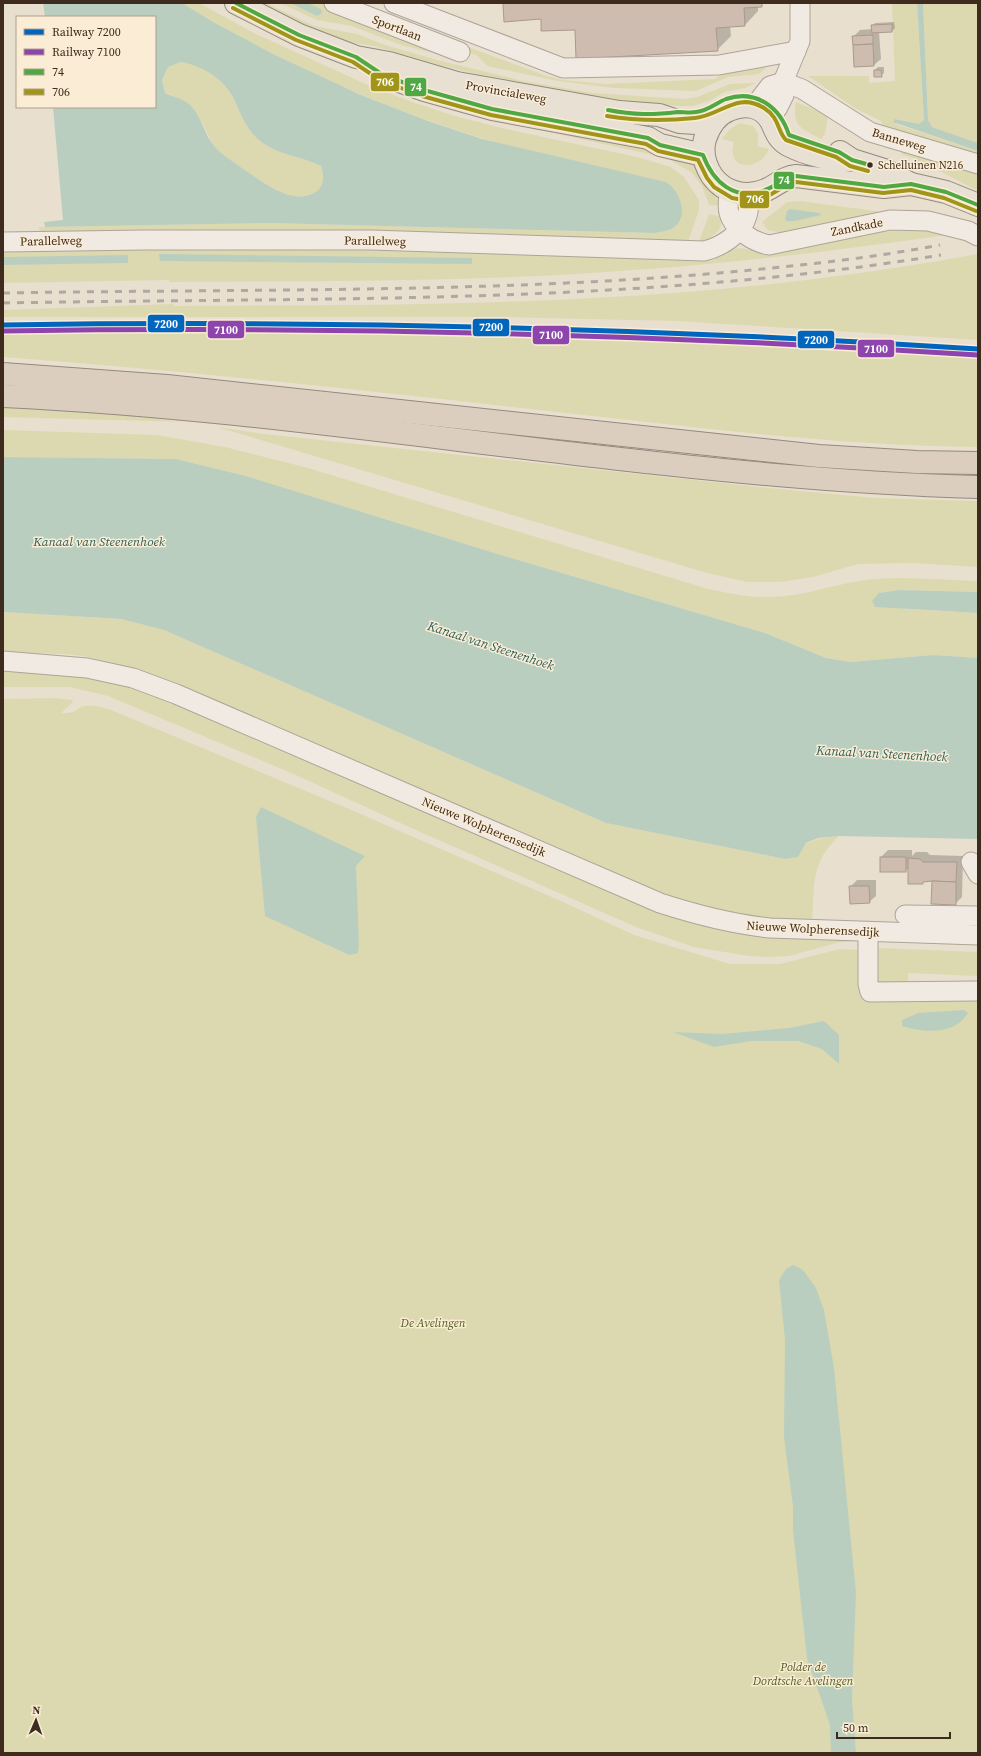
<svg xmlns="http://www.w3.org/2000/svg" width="981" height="1756" font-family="'Source Serif 4',serif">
	<rect width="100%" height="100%" fill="#e9dfcf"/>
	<g fill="#dcd9b0">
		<path d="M182 3H199L254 33 370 86 415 103 458 117 506 129 637 157 671 167 684 177 699 200V210L688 242 46 237 39 229V227L271 223 654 233 676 191 666 182C604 168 541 157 481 138 376 106 275 60 182 3Z"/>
		<path d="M256 3H266L314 26 357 34 385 45 437 60 523 81 592 93 685 99 697 97 730 84 756 83 745 88 725 92 711 100 693 106H678L620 101 522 85 439 65 374 46 339 41Z"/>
		<path d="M280 3H290L317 16 321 9 308 3H321L458 56 471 63 401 45 352 26 317 20Z"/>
		<path d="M892 3H917L924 120 919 124 896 119V124L978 151V158L885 131 881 121 855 108 808 76H869V83L895 81Z"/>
		<path d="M923 3H978V143L932 127 928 120Z"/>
		<path d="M454 42 547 76 563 80 606 84 715 79C731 65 744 67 764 67L766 68 759 74 728 77 696 91 614 88 558 81 487 66 478 56 453 46Z"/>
		<path d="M181 62C203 66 224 78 234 99 241 115 246 129 259 140 276 155 301 156 321 166 324 175 325 187 314 193 291 206 260 180 242 168 233 161 223 156 215 147 210 141 208 133 204 126 196 108 183 100 165 93L162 80 168 67Z"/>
		<path d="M796 102 828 115 825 134 821 139C801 128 792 127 796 102Z"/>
		<path d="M740 123 753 126 758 134V146L769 149C759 173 725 170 734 142L722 139 730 129Z"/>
		<path d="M535 125 676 156 695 165 708 181 721 206 709 205 702 186 692 173 667 158 535 129Z"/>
		<path d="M902 148 978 172V191L934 168 915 163 916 159 901 154Z"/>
		<path d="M800 201 890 213 782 233 768 230 762 222 787 202Z"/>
		<path d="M709 214 722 217C722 232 712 238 699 242Z"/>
		<path d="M920 230 946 235C828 252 710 266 591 273 451 282 310 281 169 282V280L3 283V248C65 248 127 252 189 247L731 249C744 246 754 252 766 252 817 242 868 230 920 230Z"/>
		<path d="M978 254V340L678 321 491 317H3V310L173 304V306C312 305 452 306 591 298 721 292 850 277 978 254Z"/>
		<path d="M206 330 381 331 676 339 978 356V447C840 446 703 428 566 413 379 392 191 371 3 357V332Z"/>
		<path d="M3 402 184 422 3 417Z"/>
		<path d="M217 427 264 434 769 488 876 498 978 501V567L913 563 858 564 813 577 780 582H747L707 573Z"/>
		<path d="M3 430 157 435 225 447 308 468 705 588C727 593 749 598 772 597 807 596 839 582 874 579 908 576 944 580 978 581V592L899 590 879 593 904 609 978 613V658L933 655 850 662 826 658 765 633 501 555 246 476 176 459 3 457Z"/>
		<path d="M3 612 121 619 164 630 606 823 785 859C807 842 811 839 839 836 810 863 815 885 812 921L743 918 666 898 151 675C122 665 92 655 61 654 42 653 22 654 3 653Z"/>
		<path d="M3 670 58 671 133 687 180 703 656 911 705 926 741 934 854 939V941L836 943 789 956 773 957 749 956 694 947 636 927 409 827 296 775 108 696 69 687H3Z"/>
		<path d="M54 698 72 700 73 702 61 713C78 714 75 708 85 706 94 704 104 708 111 710L347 808 563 902 634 935 730 964H780L840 949 860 950 865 999 978 995V1753H3V699Z"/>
		<path d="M878 948 978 952V976L908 973V988L877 986 876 952Z"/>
	</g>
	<g fill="#bacec0" fill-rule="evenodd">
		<path d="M43 3H182L215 23 275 55 361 95 428 121 482 139 666 182C680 190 690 217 673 228 667 231 661 232 654 233L271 223 45 227 44 222 63 220 53 107H155V17H45ZM181 62C203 66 224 79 234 99 241 115 246 129 259 140 276 155 301 156 321 166 324 175 325 187 314 193 291 206 260 180 242 168 233 161 223 156 215 147 204 135 203 118 190 105 184 99 173 97 165 93L162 80 168 67Z"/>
		<path d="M290 3H308L321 9 322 13 317 16Z"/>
		<path d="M917 3H923L928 120 932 127 978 143V151L893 122 895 119 919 124 924 120Z"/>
		<path d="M790 209 820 213 821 215 795 221H786L785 219 787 211Z"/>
		<path d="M159 254 472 258V264L160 261Z"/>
		<path d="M128 255V263L3 265V257Z"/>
		<path d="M3 457 176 459 246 476 501 555 765 633 826 658 850 662 933 655 978 658V839L839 836 818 838 806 843 798 857 785 859 606 823 164 630 121 619 3 612Z"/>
		<path d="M899 590 978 592V613L875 607 872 601 879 593Z"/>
		<path d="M261 807 365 856 356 866 359 944 358 953 349 955 265 916 256 817Z"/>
		<path d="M964 1010 968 1013C955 1035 925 1033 902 1026V1020L918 1013Z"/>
		<path d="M824 1021 839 1035V1064L822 1049 798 1041H752L714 1047 673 1032 722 1034 789 1028Z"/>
		<path d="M793 1265 803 1270 816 1288 824 1310 834 1368 856 1593 852 1699 856 1753H831L830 1725 807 1658 793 1531V1507L784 1437 785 1340 779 1280 786 1269Z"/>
	</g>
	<g fill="#0003">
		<path d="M504 3H765L758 6V11L745 25 730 26 731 36 717 50 576 29 542 18Z"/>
		<path d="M894 22 895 28 892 31 879 32 881 59 874 65 855 66 853 37 860 30 873 29 872 26 875 23Z"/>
		<path d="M878 67H884V73L881 76 875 70Z"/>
		<path d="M888 850H912V856L916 852H927L930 855 963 856 962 897 955 904 933 880 925 881 922 883 909 867 906 871 881 857Z"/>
		<path d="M857 880H876V896L869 902 850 887Z"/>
	</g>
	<g fill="#cdbcaf" stroke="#aa9a8d">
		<path d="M503 3H762V7L744 8 745 26 716 28 718 51 576 59 575 30 541 31V19L504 22Z"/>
		<path d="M892 24V32L872 33 871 25Z"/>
		<path d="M873 35V44L853 45 852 36Z"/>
		<path d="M873 44 874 66 854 67 853 45Z"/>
		<path d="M874 70H881L882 77H874Z"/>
		<rect x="880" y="857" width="26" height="15"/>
		<path d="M908 858 920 859 923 862H957L956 882 932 881 923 882V884H908Z"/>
		<path d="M932 881 956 882V905L931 904Z"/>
		<path d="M849 886H869L870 903 850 904Z"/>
	</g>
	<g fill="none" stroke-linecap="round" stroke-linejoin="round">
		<g stroke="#aea497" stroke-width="21">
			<g id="minor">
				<path d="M334 3 460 52"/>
				<path d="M394 3 563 68 719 65 796 51"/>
				<path d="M783 82 802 89 870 132 978 164"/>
				<path d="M760 99 770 86 783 82"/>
				<path d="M777 109 784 95 783 82 800 41V3"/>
				<path d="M729 191C729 198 727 207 729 213 734 230 753 242 769 245L890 220 928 221 968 231 978 236"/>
				<path d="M3 242 144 240H371L704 251C721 247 742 234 747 216 749 210 749 201 750 194"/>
				<path d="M3 661 87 668 133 678 176 694 660 903C697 915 732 924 770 928L978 935"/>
				<path d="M971 862 978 874"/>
				<path d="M905 915 978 916"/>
				<path d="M868 932V984L870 992 978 991"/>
			</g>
		</g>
		<g stroke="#94897f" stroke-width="24">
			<g id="major">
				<path d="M236 3 299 35 356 57 389 63 457 83 619 112 659 115 680 122 712 124"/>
				<path d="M385 76 424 90 492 109 648 138 660 145 703 155"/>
				<path d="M840 152 852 160 884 170 911 184 946 192 978 205"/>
				<path d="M852 160C833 161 805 154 788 145 777 138 776 131 771 121 762 105 744 103 729 110 716 115 709 127 705 139 701 153 705 165 712 176 725 194 747 198 766 190 777 185 784 177 796 176L884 187 911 184"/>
			</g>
		</g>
		<g stroke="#94897f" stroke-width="24">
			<g id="highway">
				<path d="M3 374 167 386 819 456 917 462 978 463"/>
				<path d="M3 396C329 411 651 478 978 487"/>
			</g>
		</g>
		<use href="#minor" stroke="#f0eae2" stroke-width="19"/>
		<use href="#major" stroke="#e8e0d2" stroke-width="22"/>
		<use href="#highway" stroke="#dccebf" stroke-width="22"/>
		<g stroke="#b0a9a1" stroke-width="3" stroke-dasharray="7 7" stroke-linecap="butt">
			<path d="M3 293C234 289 466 293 696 275 778 268 860 260 940 245"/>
			<path d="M3 303C316 297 631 306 941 255"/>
		</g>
		<g stroke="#faecd5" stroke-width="7">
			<g id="bus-1">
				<path d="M236 3 299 35 356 57 383 75 424 90 492 109 648 138 660 145 703 155C713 182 735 202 765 190 776 186 784 178 796 176L884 187 911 184 946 192 978 205"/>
				<path d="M608 110C634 115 652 115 678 112 684 112 690 113 696 112 708 111 716 103 726 99 756 89 780 107 789 135L839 152 852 160 870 165"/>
			</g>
		</g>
		<g stroke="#faecd5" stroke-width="7">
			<g id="bus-2">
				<path d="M233 8 296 40 353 62 380 80 422 96 491 115 646 144 658 151 698 160 707 178 714 187 732 198 744 200 756 199 768 196 787 185 796 182 883 193 911 190 944 198 976 211"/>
				<path d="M607 116C637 121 665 121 695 118 720 116 737 91 764 108 780 118 777 131 786 140L836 157 850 166 868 171"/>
			</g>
		</g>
		<use href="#bus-1" stroke="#4fa844" stroke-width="4"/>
		<use href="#bus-2" stroke="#a09518" stroke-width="4"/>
		<g stroke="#faecd5" stroke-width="8">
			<path id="rail-1" d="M3 325C329 320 653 328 978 349"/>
		</g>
		<g stroke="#faecd5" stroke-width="8">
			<path id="rail-2" d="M3 331C329 326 653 334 978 355"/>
		</g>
		<use href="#rail-1" stroke="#0065bd" stroke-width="5"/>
		<use href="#rail-2" stroke="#8e44ad" stroke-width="5"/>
	</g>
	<circle fill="#3f2b1d" stroke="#faecd5" stroke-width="1.5" cx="870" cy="165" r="3.5"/>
	<g text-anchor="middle" stroke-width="3" stroke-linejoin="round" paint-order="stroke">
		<g font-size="11" fill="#3f2b1d" stroke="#faecd5" text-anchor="start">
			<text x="878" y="169">Schelluinen N216</text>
		</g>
		<g font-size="12" fill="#3f2b1d" stroke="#faecd5">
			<text transform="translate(397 28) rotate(21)" y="4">Sportlaan</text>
			<text transform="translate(506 92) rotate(10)" y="4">Provincialeweg</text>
			<text transform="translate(899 140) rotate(17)" y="4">Banneweg</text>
			<text transform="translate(857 227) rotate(-11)" y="4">Zandkade</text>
			<text transform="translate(51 241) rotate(-1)" y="4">Parallelweg</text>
			<text transform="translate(375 241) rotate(1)" y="4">Parallelweg</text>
			<text transform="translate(484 827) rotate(23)" y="4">Nieuwe Wolpherensedijk</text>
			<text transform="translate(813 929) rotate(3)" y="4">Nieuwe Wolpherensedijk</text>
		</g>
		<g font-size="12" font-style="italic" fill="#545f21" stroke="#faecd5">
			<text x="433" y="1327">De Avelingen</text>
			<text x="803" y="1671">Polder de<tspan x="803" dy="14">Dordtsche Avelingen</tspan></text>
		</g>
		<g font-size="13" font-style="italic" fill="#2b6159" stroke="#faecd5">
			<text x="99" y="546">Kanaal van Steenenhoek</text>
			<text transform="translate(491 645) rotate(18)" y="5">Kanaal van Steenenhoek</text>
			<text transform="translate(882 753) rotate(3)" y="5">Kanaal van Steenenhoek</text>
		</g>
	</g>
	<g stroke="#faecd5" stroke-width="1.5">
		<rect x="370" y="72" width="30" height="20" rx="4" fill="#a09518"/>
		<rect x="404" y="77" width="23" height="20" rx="4" fill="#4fa844"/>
		<rect x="773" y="171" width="22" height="19" rx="4" fill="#4fa844"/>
		<rect x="739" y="190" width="31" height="19" rx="4" fill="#a09518"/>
		<rect x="147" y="314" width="38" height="19" rx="4" fill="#0065bd"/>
		<rect x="472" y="318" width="38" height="19" rx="4" fill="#0065bd"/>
		<rect x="207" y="320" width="38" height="19" rx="4" fill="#8e44ad"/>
		<rect x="532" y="325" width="38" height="20" rx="4" fill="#8e44ad"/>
		<rect x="797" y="330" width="38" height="19" rx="4" fill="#0065bd"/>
		<rect x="857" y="339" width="38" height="19" rx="4" fill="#8e44ad"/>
	</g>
	<g font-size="11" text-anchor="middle" font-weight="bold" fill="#fff">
		<text x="385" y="86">706</text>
		<text x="416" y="91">74</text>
		<text x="784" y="184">74</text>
		<text x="755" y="203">706</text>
		<text x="166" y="328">7200</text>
		<text x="491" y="331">7200</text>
		<text x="226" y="334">7100</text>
		<text x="551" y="339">7100</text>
		<text x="816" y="344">7200</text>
		<text x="876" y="353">7100</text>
	</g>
	<rect width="981" height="1756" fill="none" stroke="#3f2b1d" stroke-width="8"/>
	<rect x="16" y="16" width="140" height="92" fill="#faecd5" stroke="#af9f8b"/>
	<rect x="24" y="29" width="20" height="6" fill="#0065bd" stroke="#af9f8b"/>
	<text x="52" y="36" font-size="12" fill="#3f2b1d">Railway 7200</text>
	<rect x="24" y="49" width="20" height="6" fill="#8e44ad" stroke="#af9f8b"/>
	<text x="52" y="56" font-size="12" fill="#3f2b1d">Railway 7100</text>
	<rect x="24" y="69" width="20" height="6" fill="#4fa844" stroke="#af9f8b"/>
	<text x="52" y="76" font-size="12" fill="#3f2b1d">74</text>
	<rect x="24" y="89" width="20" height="6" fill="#a09518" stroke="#af9f8b"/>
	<text x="52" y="96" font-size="12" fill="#3f2b1d">706</text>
	<g transform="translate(36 1720) rotate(2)" stroke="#faecd5" stroke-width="3" paint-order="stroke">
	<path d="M0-3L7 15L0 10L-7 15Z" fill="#3f2b1d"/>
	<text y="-6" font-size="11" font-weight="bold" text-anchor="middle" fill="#3f2b1d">N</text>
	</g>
	<path d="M837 1732v6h113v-6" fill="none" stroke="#3f2b1d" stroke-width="2"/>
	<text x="843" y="1732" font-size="12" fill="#3f2b1d" stroke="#faecd5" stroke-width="3" paint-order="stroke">50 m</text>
</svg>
